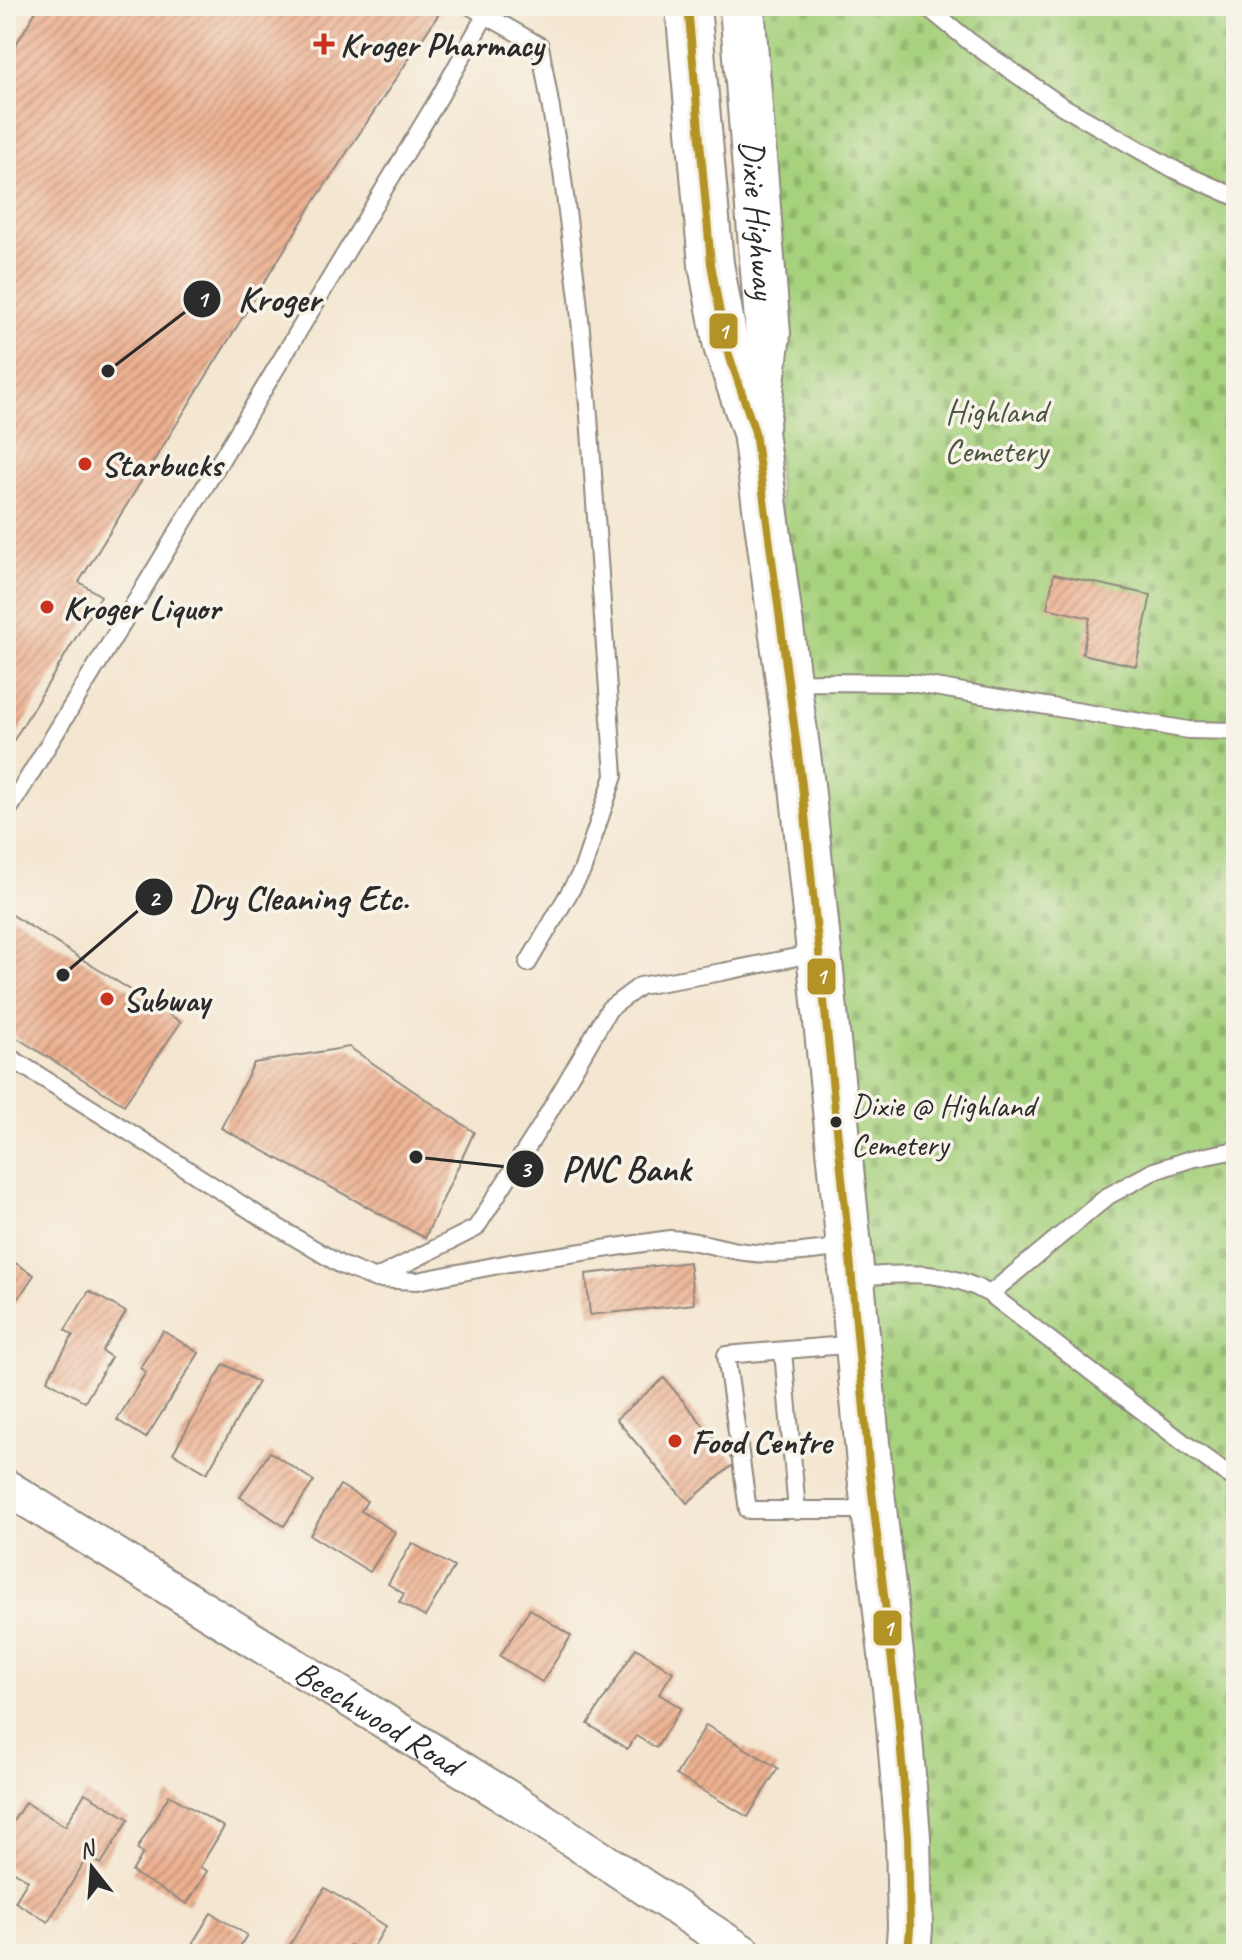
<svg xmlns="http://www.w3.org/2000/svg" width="1242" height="1960" font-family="Caveat,sans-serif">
	<defs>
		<pattern id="cemetery-stones" width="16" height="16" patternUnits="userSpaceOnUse" patternTransform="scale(2)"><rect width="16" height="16" fill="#a6d17d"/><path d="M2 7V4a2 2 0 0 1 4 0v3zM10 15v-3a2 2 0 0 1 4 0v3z" fill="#8fb46c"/></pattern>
		<pattern id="building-hatch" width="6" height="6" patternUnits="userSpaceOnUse" patternTransform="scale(2)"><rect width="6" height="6" fill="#ecb090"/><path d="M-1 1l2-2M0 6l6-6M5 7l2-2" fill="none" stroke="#bf8f76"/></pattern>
	</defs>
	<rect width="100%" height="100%" fill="#f7f3e8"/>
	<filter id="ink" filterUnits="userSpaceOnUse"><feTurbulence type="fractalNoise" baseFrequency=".0125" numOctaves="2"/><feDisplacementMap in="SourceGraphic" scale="16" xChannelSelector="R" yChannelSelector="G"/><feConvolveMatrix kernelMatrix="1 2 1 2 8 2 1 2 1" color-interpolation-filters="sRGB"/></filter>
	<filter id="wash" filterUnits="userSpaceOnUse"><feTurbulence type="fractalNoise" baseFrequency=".006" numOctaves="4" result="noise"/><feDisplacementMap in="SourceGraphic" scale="32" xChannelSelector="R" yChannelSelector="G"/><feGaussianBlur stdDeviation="1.8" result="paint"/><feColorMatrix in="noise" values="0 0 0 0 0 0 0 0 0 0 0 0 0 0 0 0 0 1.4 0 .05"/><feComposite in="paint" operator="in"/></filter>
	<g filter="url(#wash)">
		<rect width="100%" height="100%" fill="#f4e6d0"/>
		<path fill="url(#cemetery-stones)" stroke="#687e54" stroke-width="2" d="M742 6H1236V1954H908L802 785Z"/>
		<g id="blocks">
			<g fill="url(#building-hatch)">
				<path d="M39 6H430L440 12 312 205 79 582 101 596 6 753V61Z"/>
				<path d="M1054 574 1151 595 1136 666 1082 654 1090 618 1047 608Z"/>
				<path d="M6 911 181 1022 124 1105 6 1031Z"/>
				<path d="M349 1047 474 1132 425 1238 221 1128 254 1063Z"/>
				<path d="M6 1257 34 1275 6 1317Z"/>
				<path d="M689 1262 694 1304 590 1315 586 1274Z"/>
				<path d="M89 1291 126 1312 102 1351 111 1357 85 1402 47 1380 73 1335 65 1330Z"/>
				<path d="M163 1331 199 1353 146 1438 117 1420 146 1372 140 1368Z"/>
				<path d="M224 1364 258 1382 207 1473 173 1453Z"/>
				<path d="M664 1378 735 1463 687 1503 616 1419Z"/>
				<path d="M270 1452 314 1481 284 1526 240 1497Z"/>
				<path d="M340 1485 367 1501 361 1511 395 1532 370 1572 310 1535Z"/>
				<path d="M412 1543 454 1567 425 1617 399 1602 404 1594 388 1584Z"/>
				<path d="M530 1609 571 1636 542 1682 500 1656Z"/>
				<path d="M636 1648 673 1672 659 1694 681 1708 656 1748 636 1736 627 1749 588 1724Z"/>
				<path d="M706 1725 778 1768 748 1817 676 1775Z"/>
				<path d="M85 1793 129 1819 101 1864 88 1856 48 1922 15 1902 28 1880 6 1867V1833L25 1802 65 1826Z"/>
				<path d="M169 1795 224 1827 200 1867 207 1871 187 1904 132 1872 143 1853 137 1849Z"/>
				<path d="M325 1888 386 1926 369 1954H365L350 1945 345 1954H284Z"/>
				<path d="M211 1913 247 1935 235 1954H186Z"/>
			</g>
		</g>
	</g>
	<g filter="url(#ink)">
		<use href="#blocks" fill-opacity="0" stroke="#90887e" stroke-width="2"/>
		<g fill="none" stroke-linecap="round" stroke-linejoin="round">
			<g stroke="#90887e" stroke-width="20">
				<g id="service">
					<path d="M470 6 540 46 562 172 578 298 589 416 614 776 582 871 528 963"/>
					<path d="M926 6 970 42 1062 106 1177 171 1236 197"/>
					<path d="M790 683 824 682 911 683 1188 730 1236 731"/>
					<path d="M6 814 139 596 440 96 490 7"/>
					<path d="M6 1055 134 1135 261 1217 341 1265 376 1279 417 1281 509 1263 670 1239C696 1239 719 1249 745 1252 779 1257 814 1250 848 1247"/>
					<path d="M852 1277C903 1274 944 1268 990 1294L1184 1443 1236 1480"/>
					<path d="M377 1278 476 1228 542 1124 609 1009 640 986 722 972 816 953"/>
					<path d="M990 1294 1108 1196 1154 1171 1191 1159 1236 1150"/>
					<path d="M857 1344 726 1355 748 1510H873"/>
					<path d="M783 1351 797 1511"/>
				</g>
			</g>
			<g stroke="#90887e" stroke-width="38">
				<g id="minor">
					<path id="s1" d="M6 1487 515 1802 746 1954"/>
				</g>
			</g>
			<g stroke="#90887e" stroke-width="48">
				<g id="primary">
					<path d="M688 6 711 264 726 346 755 432 802 785 849 1247 870 1475 898 1714 908 1837 910 1928 908 1954"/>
					<path id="s2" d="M742 6 768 334 757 422"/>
				</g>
			</g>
			<use href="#service" stroke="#fff" stroke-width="16"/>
			<use href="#minor" stroke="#fff" stroke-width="34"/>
			<use href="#primary" stroke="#fff" stroke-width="44"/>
			<g stroke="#f7f3e8" stroke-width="14">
				<path id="bus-1" d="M688 6 711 264 726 346 755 432 802 785 849 1247 870 1475 898 1714 908 1837 910 1928 908 1954"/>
			</g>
			<use href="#bus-1" stroke="#b39326" stroke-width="8"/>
		</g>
	</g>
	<g fill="#c8321e" stroke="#f7f3e8" stroke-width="3">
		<path d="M320 32h8v8h8v8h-8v8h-8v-8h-8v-8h8z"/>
		<circle cx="85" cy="464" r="8"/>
		<circle cx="47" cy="607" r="8"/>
		<circle cx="107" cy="999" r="8"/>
		<circle cx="675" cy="1441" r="8"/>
	</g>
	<circle fill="#2b2b2b" stroke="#f7f3e8" stroke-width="3" cx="836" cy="1122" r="7"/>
	<g text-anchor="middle" stroke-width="7" stroke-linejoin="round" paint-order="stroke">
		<g font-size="32" fill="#2b2b2b" stroke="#f7f3e8" text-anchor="start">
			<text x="851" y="1116">Dixie @ Highland<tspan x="851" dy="39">Cemetery</tspan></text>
		</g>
		<g font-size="34" font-weight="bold" fill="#2b2b2b" stroke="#f7f3e8" text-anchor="start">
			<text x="340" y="56">Kroger Pharmacy</text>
			<text x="101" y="476">Starbucks</text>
			<text x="63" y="619">Kroger Liquor</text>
			<text x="123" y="1011">Subway</text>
			<text x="691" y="1453">Food Centre</text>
		</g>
		<g font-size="34" fill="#2b2b2b" stroke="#f7f3e8">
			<text dy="12" stroke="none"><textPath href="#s2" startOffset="214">Dixie Highway</textPath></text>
			<text dy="12" stroke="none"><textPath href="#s1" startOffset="438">Beechwood Road</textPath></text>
		</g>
		<g font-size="34" fill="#4a5440" stroke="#f7f3e8">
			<text x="996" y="423">Highland<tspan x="996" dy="39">Cemetery</tspan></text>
		</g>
	</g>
	<path fill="none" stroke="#2b2b2b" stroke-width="3" d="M108 371L202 299M63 975L154 897M416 1157L525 1169"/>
	<g fill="#2b2b2b" stroke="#f7f3e8" stroke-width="3">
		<circle cx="108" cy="371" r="8"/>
		<circle cx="63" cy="975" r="8"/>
		<circle cx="416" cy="1157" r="8"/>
		<circle cx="202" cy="299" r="20"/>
		<circle cx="154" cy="897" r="20"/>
		<circle cx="525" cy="1169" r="20"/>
	</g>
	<g font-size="24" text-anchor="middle" font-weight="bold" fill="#fff">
		<text x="202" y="307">1</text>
		<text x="154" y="906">2</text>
		<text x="525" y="1177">3</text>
	</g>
	<g font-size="36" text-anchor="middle" font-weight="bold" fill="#2b2b2b" stroke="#f7f3e8" stroke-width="7" stroke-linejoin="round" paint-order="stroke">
		<text x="279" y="311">Kroger</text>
		<text x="299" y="910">Dry Cleaning Etc.</text>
		<text x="626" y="1181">PNC Bank</text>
	</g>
	<g stroke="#f7f3e8" stroke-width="3">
		<rect x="708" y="312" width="31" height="38" rx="8" fill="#b39326"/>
		<rect x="806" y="957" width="31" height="39" rx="8" fill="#b39326"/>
		<rect x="872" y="1609" width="31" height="38" rx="8" fill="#b39326"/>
	</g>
	<g font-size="22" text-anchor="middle" font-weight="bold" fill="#fff">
		<text x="723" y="339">1</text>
		<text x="821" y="984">1</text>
		<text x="888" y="1636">1</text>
	</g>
	<rect width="1242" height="1960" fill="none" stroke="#f7f3e8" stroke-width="32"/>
	<g transform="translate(92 1868) rotate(343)" stroke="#f7f3e8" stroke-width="6" paint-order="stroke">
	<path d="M0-6L14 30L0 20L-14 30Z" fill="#2b2b2b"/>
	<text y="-12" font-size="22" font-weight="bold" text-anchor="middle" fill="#2b2b2b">N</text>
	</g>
</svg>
